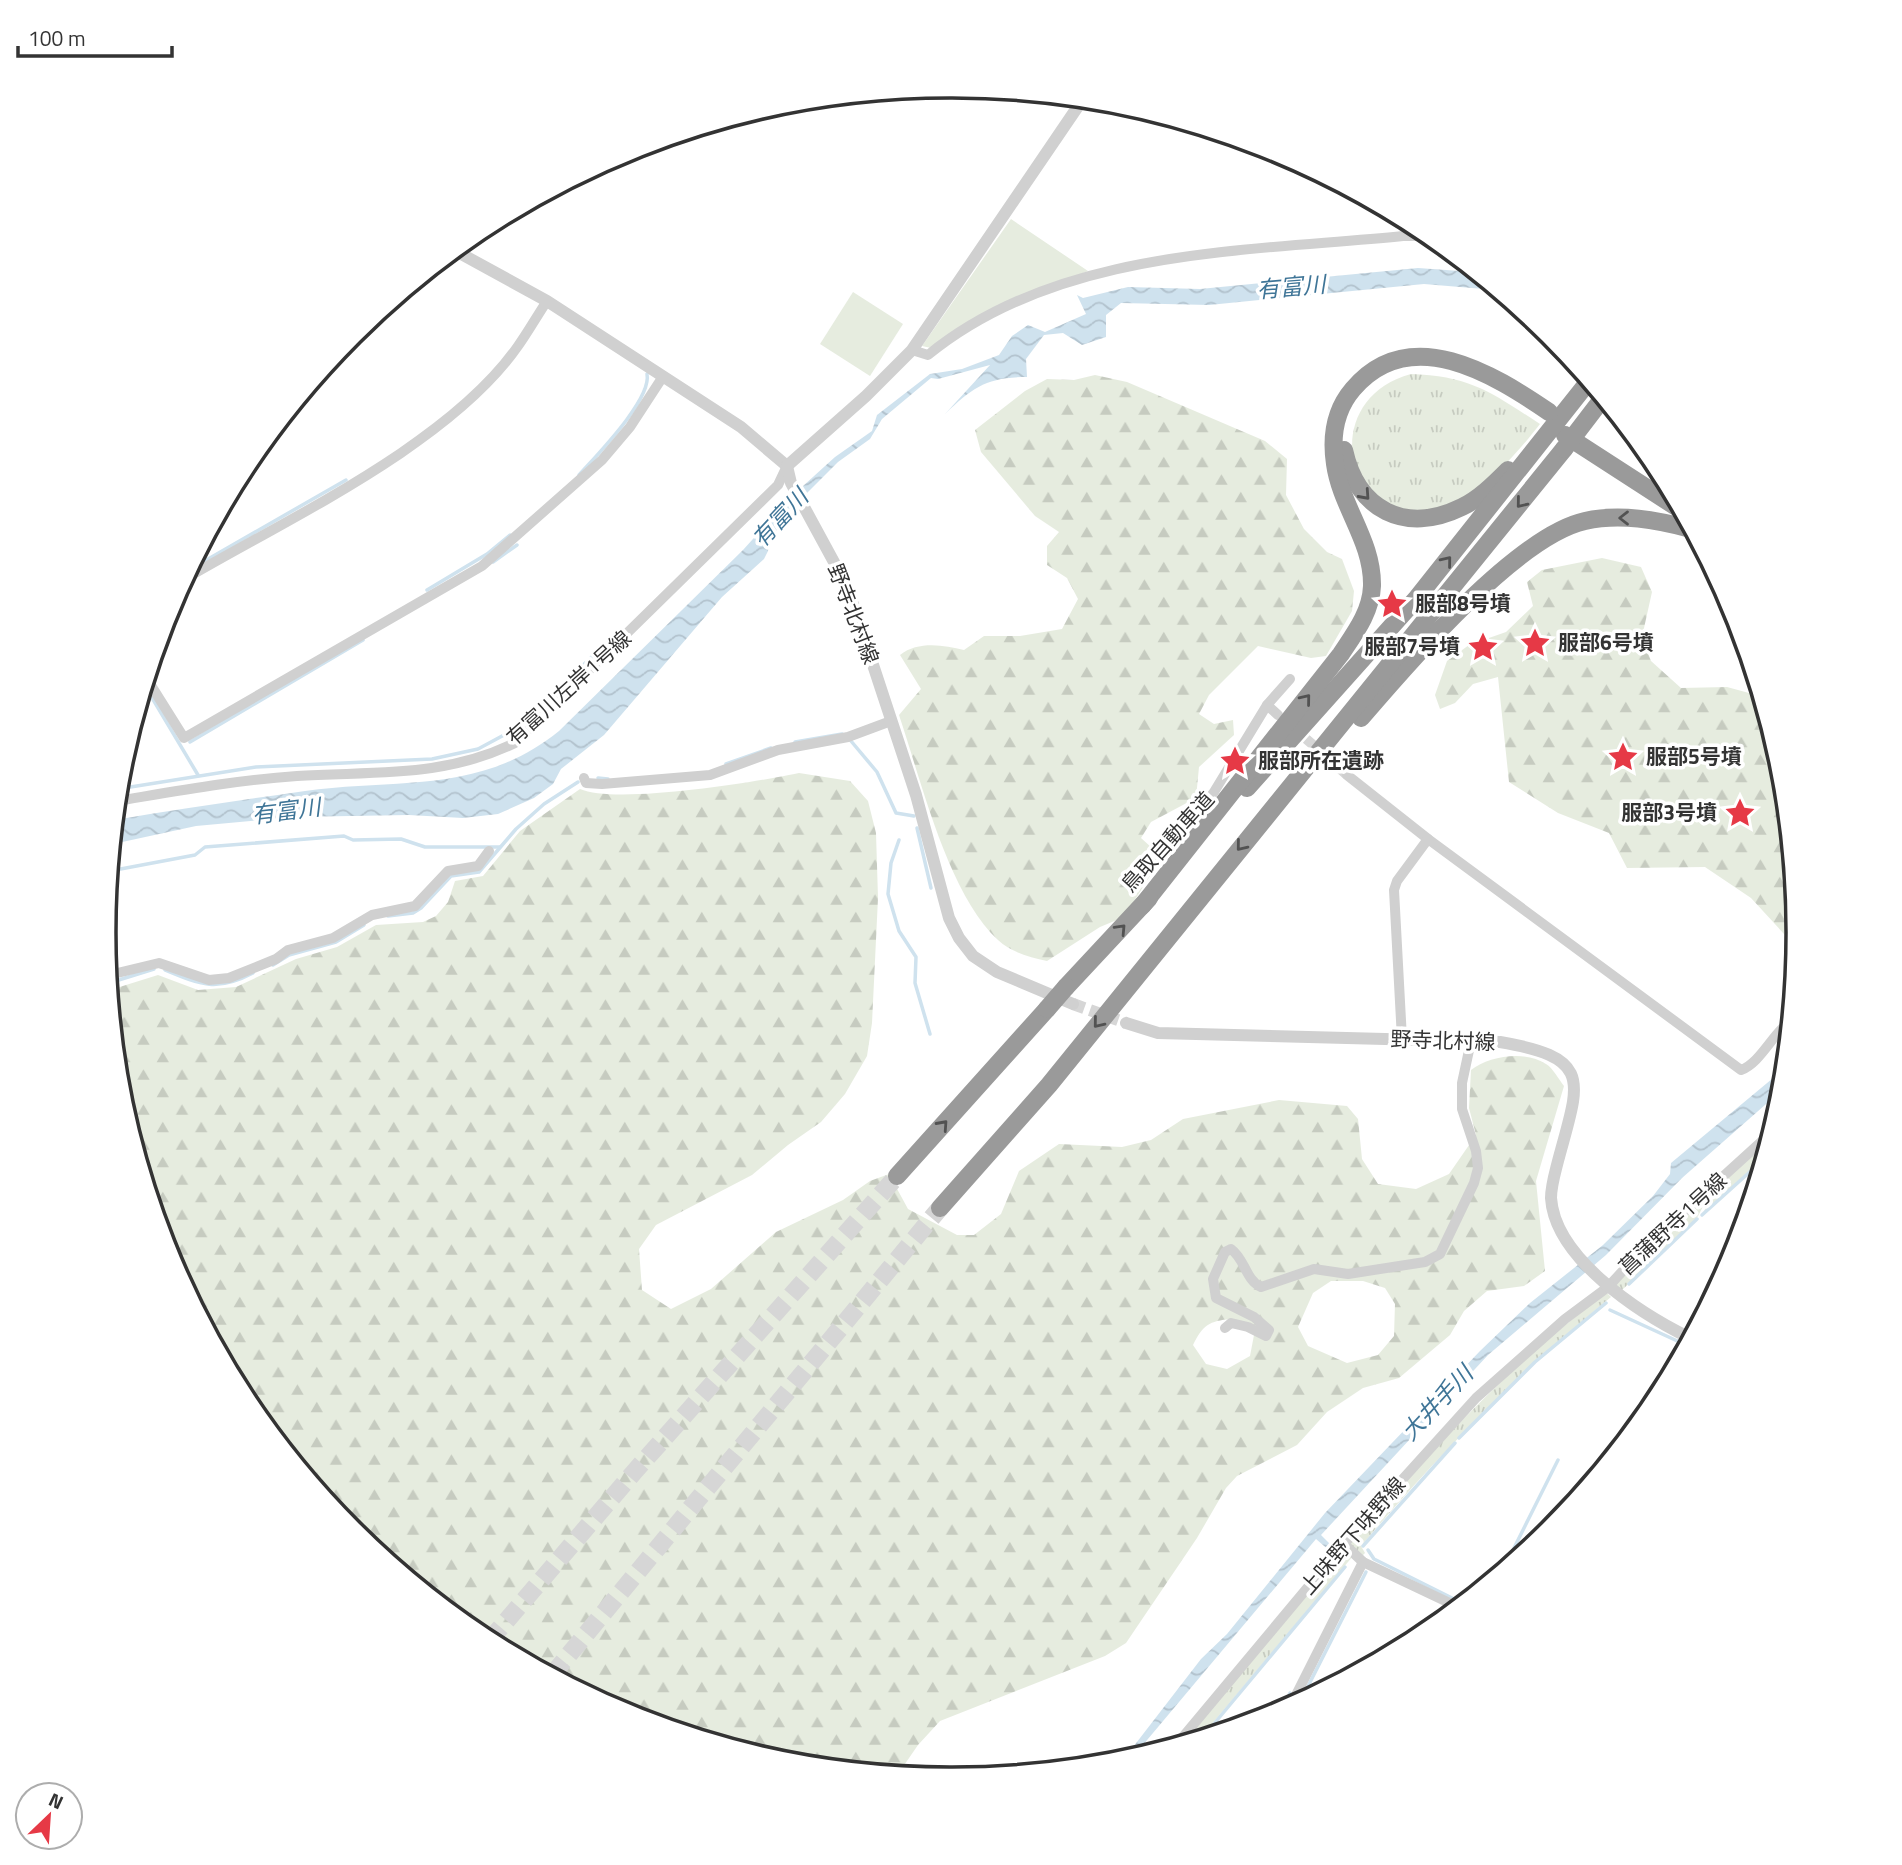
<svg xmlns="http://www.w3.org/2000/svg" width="1902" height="1865" font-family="'Titillium Web','Noto Sans JP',sans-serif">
	<defs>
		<pattern id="grass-tufts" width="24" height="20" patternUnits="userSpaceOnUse" patternTransform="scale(1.75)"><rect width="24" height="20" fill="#e6ecdf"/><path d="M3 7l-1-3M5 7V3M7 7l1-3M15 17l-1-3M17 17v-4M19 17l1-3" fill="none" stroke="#c6cbc0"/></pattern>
		<pattern id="forest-firs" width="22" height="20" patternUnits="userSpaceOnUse" patternTransform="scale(1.75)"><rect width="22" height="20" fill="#e6ecdf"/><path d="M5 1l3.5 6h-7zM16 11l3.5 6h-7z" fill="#c6cbc0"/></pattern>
		<pattern id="water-waves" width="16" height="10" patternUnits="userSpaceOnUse" patternTransform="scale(1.75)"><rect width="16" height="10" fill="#cfe2ee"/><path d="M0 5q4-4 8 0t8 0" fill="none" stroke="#b2c2cd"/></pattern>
	</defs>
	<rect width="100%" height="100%" fill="#fff"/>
	<g fill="url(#grass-tufts)">
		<path d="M1411 374C1471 376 1492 393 1540 424 1516 455 1467 512 1424 513 1340 516 1322 398 1411 374Z"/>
		<path d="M1769 1138 1764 1157 1703 1213 1720 1182Z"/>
		<path d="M1711 1191 1697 1218 1621 1291 1617 1288 1616 1283 1623 1275Z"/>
		<path d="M1607 1293 1611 1297C1517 1375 1440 1453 1361 1546L1365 1553 1362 1556 1350 1546 1352 1540C1432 1452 1509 1363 1607 1293Z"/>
		<path d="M1344 1550 1353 1556 1201 1737 1181 1743Z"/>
	</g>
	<g fill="url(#forest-firs)" fill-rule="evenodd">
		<path d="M1095 375 1127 382 1265 441 1287 459 1286 495 1304 529 1327 552 1342 559 1354 591 1352 611 1326 656 1311 658 1258 646 1209 695 1199 714 1214 724 1233 720 1234 735 1199 767 1196 798 1151 822 1141 838 1162 857 1124 917 1100 927 1047 961C1030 957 1012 953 998 940 948 894 921 780 899 715L921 689 900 655C918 641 943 645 964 650L984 636H1020L1062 629 1078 599 1067 578 1047 565V546L1059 532 1035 516 981 452 975 430 1025 391 1047 379 1074 380Z"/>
		<path d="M1602 558 1641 567 1652 592 1642 637 1651 661 1681 688 1727 687 1760 696 1782 768 1798 933 1796 947 1751 898 1705 867 1627 868 1609 833 1558 813 1509 782 1498 677 1473 684 1455 703 1440 709 1435 695 1447 661 1469 645 1506 632 1533 606 1527 582 1542 570Z"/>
		<path d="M799 773 850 781 868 801 876 833 878 898 872 1023 867 1056 845 1094 821 1122 788 1145 752 1175 656 1225 639 1249 642 1290 671 1309 711 1289 776 1232 843 1200 870 1181 889 1174 908 1209 957 1235H974L1001 1214 1019 1171 1059 1144 1122 1147 1151 1140 1183 1119 1279 1100 1347 1106 1358 1119 1362 1159 1378 1184 1416 1189 1449 1174 1476 1135 1469 1108 1471 1070C1489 1056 1525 1050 1546 1064 1553 1068 1559 1080 1564 1086L1536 1181 1545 1271 1524 1286 1487 1291 1464 1311 1450 1335 1399 1378 1363 1388 1327 1412 1297 1445 1237 1476 1226 1488 1197 1538 1126 1643 1105 1656 940 1721 918 1745 898 1774 785 1763 627 1715 480 1636 352 1531 247 1403 169 1256 120 1097 110 990 158 975 198 990 236 987 296 959 337 947 376 925 423 922 436 916 448 902 455 881 483 876 520 831 580 789C616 805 757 782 799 773ZM1331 1281H1363L1385 1288 1395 1304 1394 1336 1378 1355 1347 1363 1308 1346 1298 1327 1313 1293ZM1231 1319 1254 1335 1250 1356 1227 1369 1206 1364 1193 1345C1203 1325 1209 1321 1231 1319Z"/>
	</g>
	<g fill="#e6ecdf">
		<path d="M1011 219 1088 271 1000 307 931 348 922 346Z"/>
		<path d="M853 292 903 324 870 376 820 344Z"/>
	</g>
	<g fill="url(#water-waves)">
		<path d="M1418 268 1474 272 1496 290 1424 284 1209 305 1121 303 1106 315V337L1082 345 1063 333 1044 335 1026 359 1027 377C987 377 973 387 945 414L990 365 938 379 931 378 882 419 870 439 838 462 796 504 783 526 770 535 768 551 764 559 722 597 604 735 561 769 553 784 534 798 498 814 463 818 409 815 292 817 196 826 113 844 115 820C178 809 242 800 305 791 398 778 480 795 559 731L743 550 792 496 835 457 872 431 877 415 930 374 962 369 999 355 1012 336 1028 325 1045 332 1086 314 1077 295 1083 298 1128 287 1200 289Z"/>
		<path d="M1784 1069 1782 1090 1682 1178 1606 1255 1488 1355 1321 1535 1334 1548 1331 1552 1316 1539 1132 1758 1117 1763 1130 1751 1201 1659 1227 1634 1325 1513 1480 1351 1530 1303 1603 1245 1653 1196 1670 1174 1671 1163Z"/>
	</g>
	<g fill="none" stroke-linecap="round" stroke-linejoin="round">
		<g stroke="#cfe2ee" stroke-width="3.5">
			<path d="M579 475C597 455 652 399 647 374"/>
			<path d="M493 562 517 545"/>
			<path d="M189 570 346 480"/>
			<path d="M427 590 487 554 510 535"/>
			<path d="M145 686 198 775"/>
			<path d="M851 741 877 772 896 813 914 816"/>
			<path d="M190 742 363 640"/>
			<path d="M795 742 842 734"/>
			<path d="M726 764 771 748"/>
			<path d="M598 778 608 779"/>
			<path d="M118 789 256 767 432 759 478 749 519 727 605 644"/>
			<path d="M917 828 931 888"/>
			<path d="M899 840 891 863 888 894 899 931 916 957 915 983 930 1034"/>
			<path d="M110 871 195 855 205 847 344 836 353 840 401 839 425 847H500"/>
			<path d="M388 916 413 913 421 908 451 876 479 872 516 829 544 804 578 782"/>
			<path d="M273 965 289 955 336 942 364 925"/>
			<path d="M165 970C201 985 217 992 253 973"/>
			<path d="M109 983 154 969"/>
			<path d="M1702 1215 1763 1160"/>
			<path d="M1629 1284 1697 1219"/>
			<path d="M1610 1310 1686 1345"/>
			<path d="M1459 1438 1535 1362 1606 1303"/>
			<path d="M1363 1546 1455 1443"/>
			<path d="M1368 1550 1374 1559 1462 1603"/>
			<path d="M1504 1568 1558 1460"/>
			<path d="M1300 1702 1366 1572"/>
			<path d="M1280 1712 1290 1693"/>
			<path d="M1203 1737 1345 1567"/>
		</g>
		<path stroke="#d6d6d6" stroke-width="10" stroke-dasharray="10 5" stroke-linecap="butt" d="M1295 729 1347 775"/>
		<path stroke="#d6d6d6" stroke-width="12" stroke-dasharray="12 6" stroke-linecap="butt" d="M1073 1004 1126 1023"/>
		<g stroke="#d6d6d6" stroke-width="18" stroke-dasharray="18 9" stroke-linecap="butt">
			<path d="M489 1641 635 1471 897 1176"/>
			<path d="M552 1675 940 1208"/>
		</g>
		<g stroke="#d0d0d0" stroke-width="10">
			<path d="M912 350 928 355C1059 248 1245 252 1403 236H1431"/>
			<path d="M185 579C287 519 450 444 518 346 528 332 537 316 547 301"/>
			<path d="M147 679 184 738 482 566 602 460 630 427 662 378"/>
			<path d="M1267 705 1278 715"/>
			<path d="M1347 775 1428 839"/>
			<path d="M584 778 586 783 602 784 710 775 778 750 848 737 891 721"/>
			<path d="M117 801C177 791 236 780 297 776 375 771 443 778 515 743L778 485 787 466"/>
			<path d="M1172 846 1214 792 1267 705 1290 679"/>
			<path d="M109 975 159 963 209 980 229 978 276 959 288 950 333 938 372 915 415 906 448 871 478 866 489 851"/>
			<path d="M1402 1039 1394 890 1397 881 1428 839 1741 1070C1760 1063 1772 1035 1789 1022"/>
			<path d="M1225 1328 1231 1323 1248 1327 1266 1336 1269 1330 1254 1317 1216 1298 1213 1279 1225 1252 1231 1249C1245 1259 1245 1279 1261 1287L1314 1269 1348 1274 1425 1262 1440 1254 1474 1183 1478 1168 1476 1151 1462 1109V1083L1471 1041"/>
			<path d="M1344 1544 1363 1562 1458 1607"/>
			<path d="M1290 1707 1363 1562"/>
			<path d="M1177 1744 1344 1544 1476 1398 1565 1319 1608 1287 1641 1251 1771 1133"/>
		</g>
		<g stroke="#d0d0d0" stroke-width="12">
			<path d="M454 250 547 301 741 427 787 466 791 483 847 586 916 795 949 918 959 938 973 956 997 972 1073 1004"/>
			<path d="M787 466 866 396 912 350 1083 99"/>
			<path d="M1126 1023 1158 1033 1500 1042C1595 1058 1579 1082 1558 1161 1555 1173 1551 1186 1551 1198 1555 1259 1641 1314 1690 1338"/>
		</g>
		<g stroke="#9a9a9a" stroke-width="18">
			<path d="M1565 435 1681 510"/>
			<path d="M1344 450C1357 510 1405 535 1462 507 1479 499 1494 484 1508 470"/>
			<path d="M1361 718C1408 663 1517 536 1585 521 1620 513 1657 520 1691 529"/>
			<path d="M1247 788 1416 599 1589 381"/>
			<path d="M1142 906 1341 654C1355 633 1371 612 1372 586 1373 541 1341 507 1335 464 1331 437 1335 410 1353 389 1410 322 1493 374 1549 412"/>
			<path d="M1066 987 1149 898"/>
			<path d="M897 1176 1047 1009"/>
			<path d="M940 1208 1049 1085 1564 449"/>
		</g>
		<g stroke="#9a9a9a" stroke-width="18">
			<path d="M1564 449 1603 398"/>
			<path d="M1047 1009 1066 987"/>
		</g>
	</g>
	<defs><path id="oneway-chevron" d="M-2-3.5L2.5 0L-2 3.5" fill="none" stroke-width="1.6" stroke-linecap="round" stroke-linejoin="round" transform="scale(1.75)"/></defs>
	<g stroke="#525252">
		<use href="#oneway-chevron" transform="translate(1365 495) rotate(48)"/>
		<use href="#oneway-chevron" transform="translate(1521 503) rotate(129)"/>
		<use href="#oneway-chevron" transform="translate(1624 518) rotate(180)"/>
		<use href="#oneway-chevron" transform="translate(1447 561) rotate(-51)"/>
		<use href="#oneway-chevron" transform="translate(1306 699) rotate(-51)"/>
		<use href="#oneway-chevron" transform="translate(1241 846) rotate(129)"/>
		<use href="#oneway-chevron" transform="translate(1121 929) rotate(-47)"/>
		<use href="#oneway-chevron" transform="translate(1098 1023) rotate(129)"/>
		<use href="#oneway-chevron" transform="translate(943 1125) rotate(-48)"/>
	</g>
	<defs>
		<g id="sight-bare" transform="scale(2.415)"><path d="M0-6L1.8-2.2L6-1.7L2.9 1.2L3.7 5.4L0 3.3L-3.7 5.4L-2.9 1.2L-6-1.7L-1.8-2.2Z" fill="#e63946" stroke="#fff" stroke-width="2.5" paint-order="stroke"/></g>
	</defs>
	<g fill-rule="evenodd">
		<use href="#sight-bare" x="1392" y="604"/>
		<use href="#sight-bare" x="1535" y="643"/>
		<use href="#sight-bare" x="1483" y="647"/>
		<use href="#sight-bare" x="1623" y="757"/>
		<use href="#sight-bare" x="1235" y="761"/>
		<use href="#sight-bare" x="1740" y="813"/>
	</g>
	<g text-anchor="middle" stroke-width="7" stroke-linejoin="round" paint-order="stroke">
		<g font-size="21" font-weight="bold" fill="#333" stroke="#fff" text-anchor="start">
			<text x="1415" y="611">服部8号墳</text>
			<text x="1558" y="650">服部6号墳</text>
			<text x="1460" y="654" text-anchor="end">服部7号墳</text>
			<text x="1646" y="764">服部5号墳</text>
			<text x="1258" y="768">服部所在遺跡</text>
			<text x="1717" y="820" text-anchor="end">服部3号墳</text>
		</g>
		<g font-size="21" fill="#333" stroke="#fff">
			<text transform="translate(853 614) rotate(69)" y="7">野寺北村線</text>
			<text transform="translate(569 688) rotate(-42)" y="7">有富川左岸1号線</text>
			<text transform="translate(1168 842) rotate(-48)" y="7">鳥取自動車道</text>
			<text transform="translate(1443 1041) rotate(2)" y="7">野寺北村線</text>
			<text transform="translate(1673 1224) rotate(-43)" y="7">菖蒲野寺1号線</text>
			<text transform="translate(1353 1536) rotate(-49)" y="7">上味野下味野線</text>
		</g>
		<g font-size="23" font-style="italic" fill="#3f7597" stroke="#fff">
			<text transform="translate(1291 287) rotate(-5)" y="8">有富川</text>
			<text transform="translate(780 518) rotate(-47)" y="8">有富川</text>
			<text transform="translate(286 811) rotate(-7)" y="8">有富川</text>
			<text transform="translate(1437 1403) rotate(-47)" y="8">大井手川</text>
		</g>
	</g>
	<path d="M0 0H1902V1865H0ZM950 98H952A834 834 0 0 1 1786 932V933A834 834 0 0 1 952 1767H950A834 834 0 0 1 116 933V932A834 834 0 0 1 950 98Z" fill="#fff" fill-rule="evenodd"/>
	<path fill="none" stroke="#333" stroke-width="3.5" d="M950 98H952A834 834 0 0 1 1786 932V933A834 834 0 0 1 952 1767H950A834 834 0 0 1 116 933V932A834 834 0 0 1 950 98Z"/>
	<g transform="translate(49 1816) rotate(25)"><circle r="33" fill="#ffffff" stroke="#adadad" stroke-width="2"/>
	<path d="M0-5L12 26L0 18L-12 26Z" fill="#e63946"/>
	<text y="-10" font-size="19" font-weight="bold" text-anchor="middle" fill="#333333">N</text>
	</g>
	<path d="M18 46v10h154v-10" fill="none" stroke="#333333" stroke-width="3.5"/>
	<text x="28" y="46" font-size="21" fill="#333333" stroke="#ffffff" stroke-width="5" paint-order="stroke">100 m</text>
</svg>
